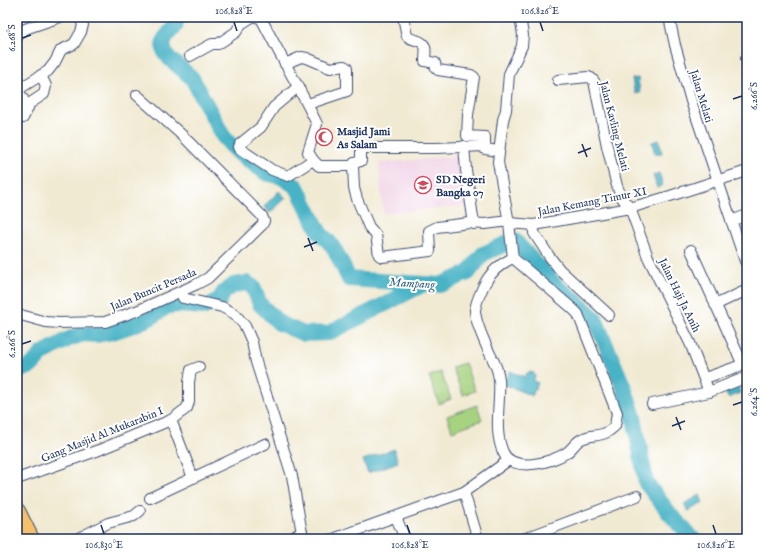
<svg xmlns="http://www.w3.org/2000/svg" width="764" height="556" font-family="'IM FELL English',serif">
	<rect width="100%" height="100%" fill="#fff"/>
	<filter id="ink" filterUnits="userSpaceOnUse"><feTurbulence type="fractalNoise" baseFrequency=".025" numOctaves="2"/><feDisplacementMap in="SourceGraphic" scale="8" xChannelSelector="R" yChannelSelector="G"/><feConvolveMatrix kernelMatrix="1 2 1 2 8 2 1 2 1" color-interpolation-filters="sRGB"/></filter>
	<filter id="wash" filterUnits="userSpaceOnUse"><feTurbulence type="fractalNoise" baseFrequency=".012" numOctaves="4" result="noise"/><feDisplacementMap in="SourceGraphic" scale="16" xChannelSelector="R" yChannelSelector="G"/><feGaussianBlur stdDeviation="0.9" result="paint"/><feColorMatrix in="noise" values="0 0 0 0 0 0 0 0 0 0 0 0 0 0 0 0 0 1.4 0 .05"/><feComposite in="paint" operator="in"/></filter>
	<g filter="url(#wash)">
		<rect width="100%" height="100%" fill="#f1ead3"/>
		<path fill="#f0d0e5" d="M463 156 467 206 383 213 379 163Z"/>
		<g fill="#a7d380" stroke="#61816f">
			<path d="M465 363 475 391 463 395 452 367Z"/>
			<path d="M441 372 451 399 439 404 429 376Z"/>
			<path d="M477 405 482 420 452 431 447 416Z"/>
		</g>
		<g fill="#48b3c6" stroke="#327192">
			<path d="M638 78 640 93 635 94 632 79Z"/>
			<path d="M659 140 662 153 655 155 652 142Z"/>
			<path d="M659 173 663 185 657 188 653 175Z"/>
			<path d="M279 191 286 198 270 213 264 206Z"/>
			<path d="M510 371 525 377 526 374 529 372 534 373 535 377 533 381 538 383 532 396 504 384Z"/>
			<path d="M738 386 740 393 728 398 725 391Z"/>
			<path d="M394 449 398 462 368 473 363 460Z"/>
			<path d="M700 495 703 503 688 511 684 504Z"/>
		</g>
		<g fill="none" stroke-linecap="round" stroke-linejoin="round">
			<g stroke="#48b3c6" stroke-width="16">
				<path d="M174 17 176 22 175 26 165 38 163 45 165 53 170 59 192 78 223 136 236 151 266 173 282 177 297 187 320 233 329 242 336 252 349 279 440 285 468 273 483 254 514 240 558 288 574 299 595 319 625 390 634 417 646 483 670 514 693 539"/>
				<path d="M17 372 31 366 43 353 69 339 83 334 97 335 113 332 136 324 150 318 166 307 177 305 205 307 219 301 224 292 234 285 247 283 253 287 260 304 279 323 304 334 329 333 424 284"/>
			</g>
		</g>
	</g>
	<g filter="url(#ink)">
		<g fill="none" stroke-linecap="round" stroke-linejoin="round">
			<g stroke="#3b4b70" stroke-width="7">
				<path id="lane" d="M17 538V539"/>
			</g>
			<g stroke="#3b4b70" stroke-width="12">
				<g id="street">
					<path d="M256 17 261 18C279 54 300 88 317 124L308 152 313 160"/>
					<path d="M403 17 407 36C410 39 412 39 416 40 429 44 425 51 425 61L435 63 436 68 438 70 471 75 474 77 468 115 467 136 485 137V149L499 151"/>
					<path d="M669 17 675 45 691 101 745 261"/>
					<path d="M17 37 25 29 60 17"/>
					<path d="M190 56 212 44H218L236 32 241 24 252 17"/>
					<path d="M746 59H747"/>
					<path d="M285 64 301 57 307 58 330 68 344 66 347 68V91L308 104"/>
					<path d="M558 80 588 77 591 78 594 81 607 146 617 186 622 198 630 208 648 257 690 343 709 392"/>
					<path d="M299 86 274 107 261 127 240 144 239 147 240 149 272 170 288 176 313 160 319 166H353L354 188 357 199 369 227 376 235 379 255 382 257 430 251 429 231 437 227 469 223 485 224 509 221"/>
					<path d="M17 112 44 94 46 86 41 75"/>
					<path d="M23 118 28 108 19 92V89L48 71 55 62 61 50 74 44 81 32 83 25 80 17"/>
					<path d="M464 146 466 170 474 224"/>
					<path d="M353 166 354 163 361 161V150L363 148H437L485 146"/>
					<path d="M731 221 747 215"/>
					<path d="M509 223 534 225 630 208 670 196 747 171"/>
					<path d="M534 225V233L549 256 560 270 609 315"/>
					<path d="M691 250 742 363 739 366 708 377"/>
					<path d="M513 258C499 264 489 274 483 287 480 294 476 302 475 310 475 323 486 345 491 356 495 363 498 371 499 379 501 402 493 430 503 452 512 473 551 463 566 453 573 449 576 440 584 438 591 435 599 436 605 433 609 432 612 428 615 426L617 413 578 314 572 308 513 258 509 223 498 162 503 120 506 110 509 74 522 46 523 35 520 17"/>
					<path d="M183 298 222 307 235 314 245 326 252 342 256 362 292 476 303 539"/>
					<path d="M715 305 747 290"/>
					<path d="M17 314 46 322 59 323 105 322 139 310 197 284 208 278 262 225 264 221 262 216 183 136 137 95"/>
					<path d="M652 404 709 392 747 377"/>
					<path d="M171 420 193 478"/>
					<path d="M17 479 99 450 171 420 187 408 189 402V382L191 370 199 367"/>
					<path d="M464 492 478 539"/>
					<path d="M150 498 265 444"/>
					<path d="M396 517 405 539"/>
					<path d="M77 539 108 523 134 516 140 511"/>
					<path d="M290 539 302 532"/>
					<path d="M333 539 464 492 509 460"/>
					<path d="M523 539 637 496"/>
				</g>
			</g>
			<g stroke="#3b4b70" stroke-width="18">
				<path id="primary" d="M17 511 31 539"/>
			</g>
			<use href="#lane" stroke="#fff" stroke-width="5"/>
			<use href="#street" stroke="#fff" stroke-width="10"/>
			<use href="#primary" stroke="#f6c06b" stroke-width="16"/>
		</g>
	</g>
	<path fill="none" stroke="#1b2f5e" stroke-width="1.5" d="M234 22 237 31M540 22 543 31M22 38 31 35M733 99 742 96M582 144 587 157M578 153 591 148M308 238 313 251M304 247 317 242M22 344 31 341M733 405 742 402M676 417 681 430M672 426 685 421M101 525 104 534M407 525 410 534M713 525 716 534"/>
	<defs>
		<g id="mosque-ring" transform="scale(0.9)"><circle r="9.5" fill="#fff" stroke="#d1495b" stroke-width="1.5"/><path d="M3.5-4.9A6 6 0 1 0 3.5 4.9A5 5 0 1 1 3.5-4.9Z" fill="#d1495b"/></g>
		<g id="school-ring" transform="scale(0.9)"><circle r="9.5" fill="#fff" stroke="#d1495b" stroke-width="1.5"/><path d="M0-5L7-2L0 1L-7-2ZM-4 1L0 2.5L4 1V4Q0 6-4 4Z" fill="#d1495b"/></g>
	</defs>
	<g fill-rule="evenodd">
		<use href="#mosque-ring" x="324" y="137"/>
		<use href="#school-ring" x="423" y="185"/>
	</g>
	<g text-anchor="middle" stroke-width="4" stroke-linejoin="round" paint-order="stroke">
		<g font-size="11" fill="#1b2f5e" stroke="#fff">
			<text transform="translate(702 96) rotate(73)" y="4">Jalan Melati</text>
			<text transform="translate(615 126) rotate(76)" y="4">Jalan Kavling Melati</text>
			<text transform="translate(592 201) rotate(-11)" y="4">Jalan Kemang Timur XI</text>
			<text transform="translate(153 289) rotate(-23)" y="4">Jalan Buncit Persada</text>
			<text transform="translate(680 295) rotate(64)" y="4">Jalan Haji Ja Anih</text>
			<text transform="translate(102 434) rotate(-22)" y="4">Gang Masjid Al Mukarabin I</text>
		</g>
		<g font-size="11" font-weight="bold" fill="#1b2f5e" stroke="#fff" text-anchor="start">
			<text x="337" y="135">Masjid Jami<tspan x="337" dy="13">As Salam</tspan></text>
			<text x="436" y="183">SD Negeri<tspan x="436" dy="13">Bangka 07</tspan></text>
		</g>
		<g font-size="12" font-style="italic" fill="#2b5d82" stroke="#fff">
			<text transform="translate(412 283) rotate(3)" y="4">Mampang</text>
		</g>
	</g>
	<rect width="764" height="556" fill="none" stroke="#fff" stroke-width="44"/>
	<rect x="22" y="22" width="720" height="512" fill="none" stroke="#1b2f5e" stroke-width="1.5"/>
	<g font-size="10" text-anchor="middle" fill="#1b2f5e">
		<text x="234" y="14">106.828°E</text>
		<text x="540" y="14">106.826°E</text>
		<text transform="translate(11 38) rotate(-90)" y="4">6.268°S</text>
		<text transform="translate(753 96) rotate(-90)" y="4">6.266°S</text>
		<text transform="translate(11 344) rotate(-90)" y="4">6.266°S</text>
		<text transform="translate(753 402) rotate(-90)" y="4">6.264°S</text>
		<text x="104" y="548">106.830°E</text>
		<text x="410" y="548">106.828°E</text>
		<text x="716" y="548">106.826°E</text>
	</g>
</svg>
